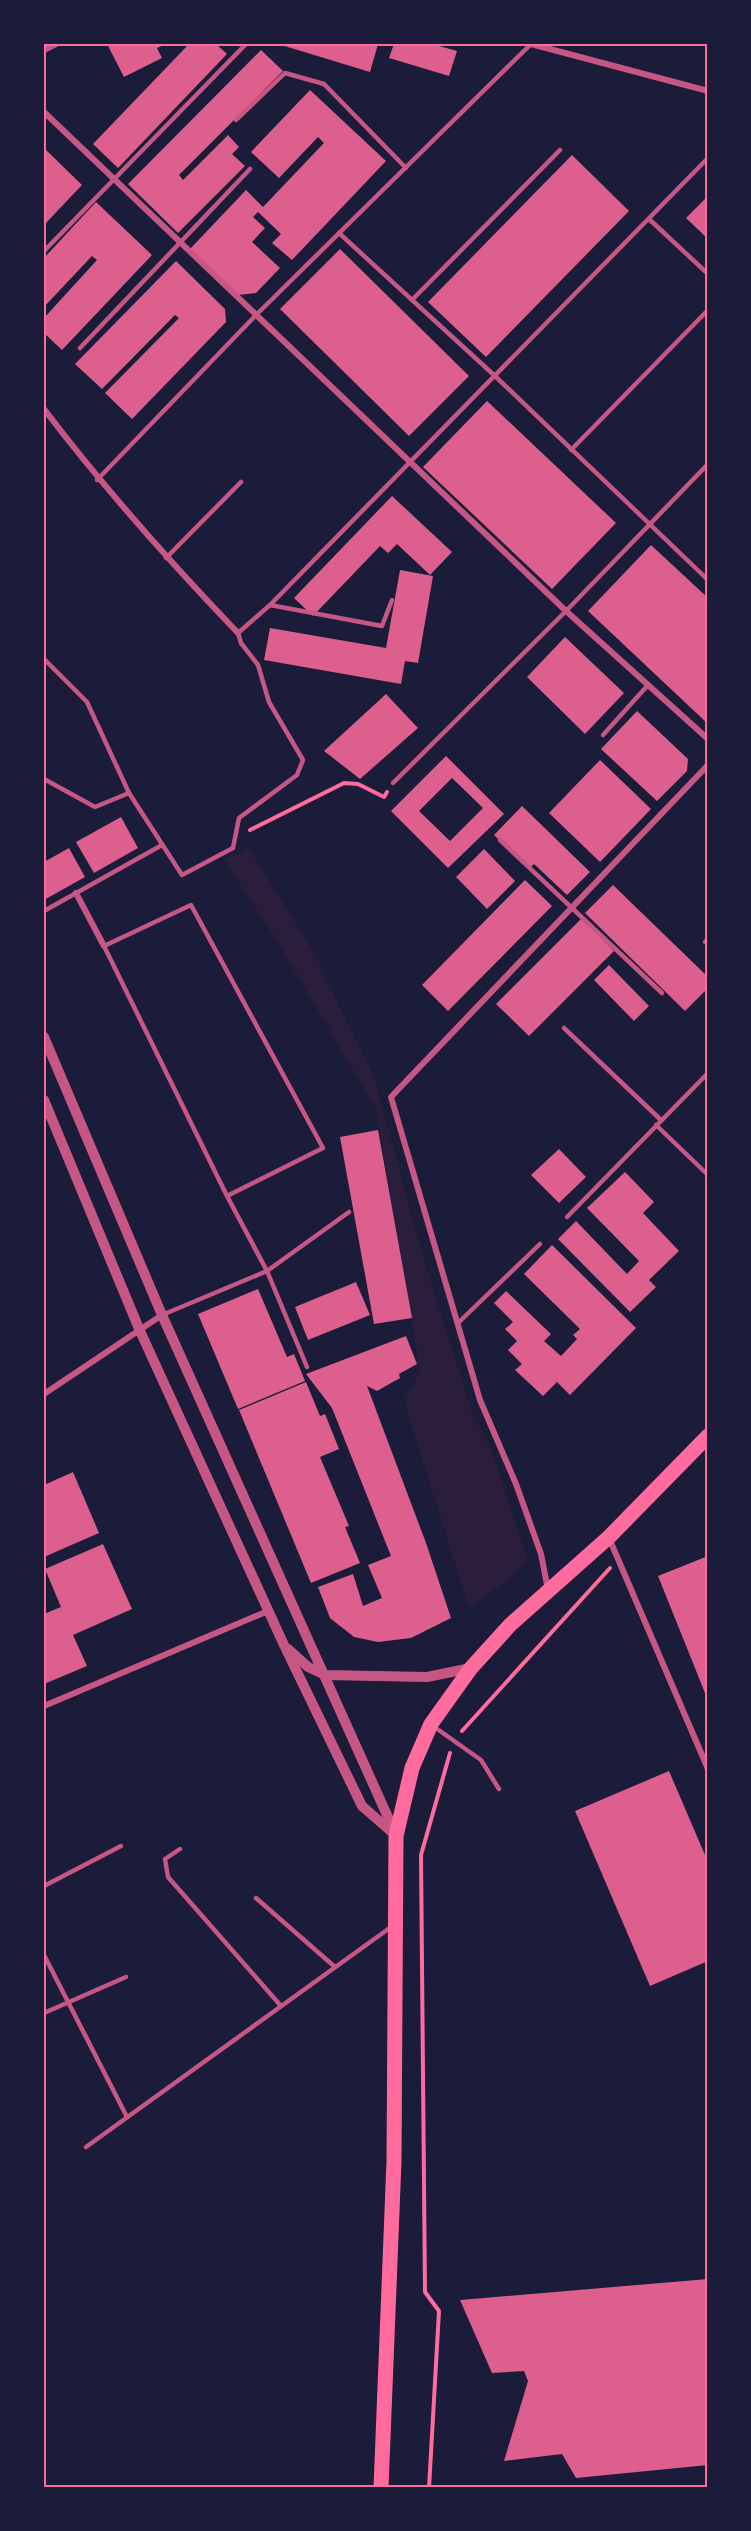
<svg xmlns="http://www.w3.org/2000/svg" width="751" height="2531" font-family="'Fira Sans',sans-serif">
	<rect width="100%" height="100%" fill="#1b1b3a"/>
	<path fill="#2a1e3b" d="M249 848 315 954 375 1079 420 1246 472 1412 493 1454 528 1560 513 1576 469 1608 404 1402 420 1371 376 1109 277 941 223 858 236 856Z"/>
	<g fill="#dd5f8e" fill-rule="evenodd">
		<path d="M107 44H166L157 48 162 58 124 77Z"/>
		<path d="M189 44H216L227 54 118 168 93 144Z"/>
		<path d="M278 44H378L370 72Z"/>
		<path d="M394 44H432L457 51 449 76 389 58Z"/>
		<path d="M261 50 283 71 179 175 183 180 228 135 239 147 232 154 245 166 178 233 128 184Z"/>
		<path d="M310 90 386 161 292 260 272 243 281 234 258 212 253 217 265 228 252 242 280 268 256 293 238 295 189 250 246 190 263 207 324 143 318 137 279 178 251 152Z"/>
		<path d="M44 148 82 185 44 225Z"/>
		<path d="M572 155 629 211 486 357 428 302Z"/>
		<path d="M708 196V239L686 218Z"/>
		<path d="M96 202 152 255 62 350 44 333V318L97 260 92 256 44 307V258Z"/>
		<path d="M340 249 469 376 409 436 280 309Z"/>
		<path d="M176 261 225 309 226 322 132 419 105 393 179 318 175 315 102 389 75 364Z"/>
		<path d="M487 401 616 523 552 589 423 467Z"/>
		<path d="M392 496 452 552 430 575 397 544 388 553 380 546 313 616 294 598Z"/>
		<path d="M651 545 708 598V724L588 611Z"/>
		<path d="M400 570 433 576 418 663 405 661 401 684 264 660 270 628 386 648Z"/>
		<path d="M565 637 624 693 585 734 527 677Z"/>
		<path d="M386 694 418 728 360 779 324 751Z"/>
		<path d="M637 711 688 759 687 771 657 801 601 749Z"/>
		<path d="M446 756 504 814 448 868 391 811ZM452 778 483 808 450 841 419 811Z"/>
		<path d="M600 760 651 809 600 862 549 813Z"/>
		<path d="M522 806 590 872 567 895 534 864 529 869 494 835Z"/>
		<path d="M121 817 138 848 94 873 76 842Z"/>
		<path d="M69 848 85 877 44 900V862Z"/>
		<path d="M484 849 515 881 487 909 456 877Z"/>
		<path d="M525 880 552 906 448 1011 422 985Z"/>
		<path d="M613 885 708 977V988L685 1011 585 913Z"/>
		<path d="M582 918 614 951 529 1036 496 1004Z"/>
		<path d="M609 965 649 1006 634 1021 594 980Z"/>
		<path d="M378 1130 412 1318 374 1324 340 1137Z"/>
		<path d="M559 1149 586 1177 559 1203 531 1175Z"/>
		<path d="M625 1172 654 1202 643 1213 679 1251 649 1280 656 1287 630 1312 558 1239 576 1221 627 1274 639 1261 587 1208Z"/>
		<path d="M552 1245 636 1328 570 1395 557 1382 543 1396 515 1370 522 1364 508 1350 517 1341 505 1329 513 1322 494 1303 506 1291 551 1334 544 1341 561 1356 577 1339 573 1335 580 1329 524 1274Z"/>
		<path d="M356 1282 370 1315 308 1340 295 1307Z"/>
		<path d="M258 1289 287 1357 294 1354 305 1381 238 1409 198 1314Z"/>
		<path d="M406 1336 417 1364 399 1374 400 1378 377 1391 367 1386 426 1543 451 1618 411 1638 378 1642 354 1637 330 1618 318 1587 353 1574 363 1606 382 1598 368 1565 391 1556 332 1408 306 1374Z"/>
		<path d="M306 1382 320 1416 325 1414 339 1449 320 1457 349 1526 345 1527 360 1563 311 1583 239 1410Z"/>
		<path d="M73 1472 99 1533 44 1557V1485Z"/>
		<path d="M103 1544 132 1609 73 1635 87 1666 44 1684V1614L61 1607 45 1569Z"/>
		<path d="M708 1556V1698H707L658 1576Z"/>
		<path d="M669 1771 708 1862V1961L650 1986 575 1811Z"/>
		<path d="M708 2279V2465L576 2478 562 2454 504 2461 528 2381 524 2371 492 2373 460 2300Z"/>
	</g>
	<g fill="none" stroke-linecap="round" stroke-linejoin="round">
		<g stroke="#ff6b9d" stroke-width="4">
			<path d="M250 830 344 783 358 784 384 797 387 792"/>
			<path d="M462 1731 610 1568"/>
			<path d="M429 2488 439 2311 425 2292 421 1855 450 1753"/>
		</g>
		<g stroke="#c65784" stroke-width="4.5">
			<path d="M236 120 285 73 324 84 406 168"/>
			<path d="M649 219 708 274"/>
			<path d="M339 233 495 376 708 580"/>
			<path d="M44 251 246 44"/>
			<path d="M412 300 560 150"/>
			<path d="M80 348 250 169"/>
			<path d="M571 450 708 310"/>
			<path d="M97 480 256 315 531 44"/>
			<path d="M166 558 241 482"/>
			<path d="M270 605 382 626 392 600"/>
			<path d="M44 659 87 702 129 793 182 875 233 848 239 818 297 775 303 760 269 702 258 665 241 643 238 633 270 605 708 158"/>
			<path d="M603 735 648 685"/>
			<path d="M44 779 95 807 129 793"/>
			<path d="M393 783 566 611 708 464"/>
			<path d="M500 840 662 993"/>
			<path d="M44 911 162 845"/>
			<path d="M705 942 708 939"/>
			<path d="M564 1028 661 1120"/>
			<path d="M656 1125 708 1175"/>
			<path d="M227 1196 323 1148 191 905 104 946 227 1196 267 1271 307 1367"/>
			<path d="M567 1217 708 1073"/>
			<path d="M162 1315 267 1271 349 1212"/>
			<path d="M458 1323 540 1244"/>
			<path d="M433 1726 481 1760 499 1789"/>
			<path d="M180 1849 165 1859 168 1877 281 2006"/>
			<path d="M44 1886 121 1846"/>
			<path d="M256 1898 335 1967"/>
			<path d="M44 1955 127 2117"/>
			<path d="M44 2013 126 1977"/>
			<path d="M86 2147 391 1927"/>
		</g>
		<g stroke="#c65784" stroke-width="6">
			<path d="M531 44 708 91"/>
			<path d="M44 50 56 44"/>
			<path d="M44 112 566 611 708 739"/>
			<path d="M44 409C104 488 169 561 238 633"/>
			<path d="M76 893 104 946"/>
			<path d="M44 1394 162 1315"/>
			<path d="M609 1538 708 1769"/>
			<path d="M548 1590 541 1554 516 1484 480 1400 391 1097 708 765"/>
			<path d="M44 1706 268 1611"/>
		</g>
		<g stroke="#c65784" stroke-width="10">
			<path d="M44 1037 162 1315 396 1835"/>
			<path d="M44 1100 140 1331 284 1645 362 1806 393 1833"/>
			<path d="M288 1649 308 1667 325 1675 427 1677 471 1668"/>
		</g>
		<path stroke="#ff6b9d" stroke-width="15" d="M381 2488 394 2161 396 1836 412 1768 431 1724 471 1668 510 1625 609 1537 708 1436"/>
	</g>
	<rect width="751" height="2531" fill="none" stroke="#1b1b3a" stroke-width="90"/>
	<rect x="45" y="45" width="661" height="2441" fill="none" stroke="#ff6b9d" stroke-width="2"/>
</svg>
